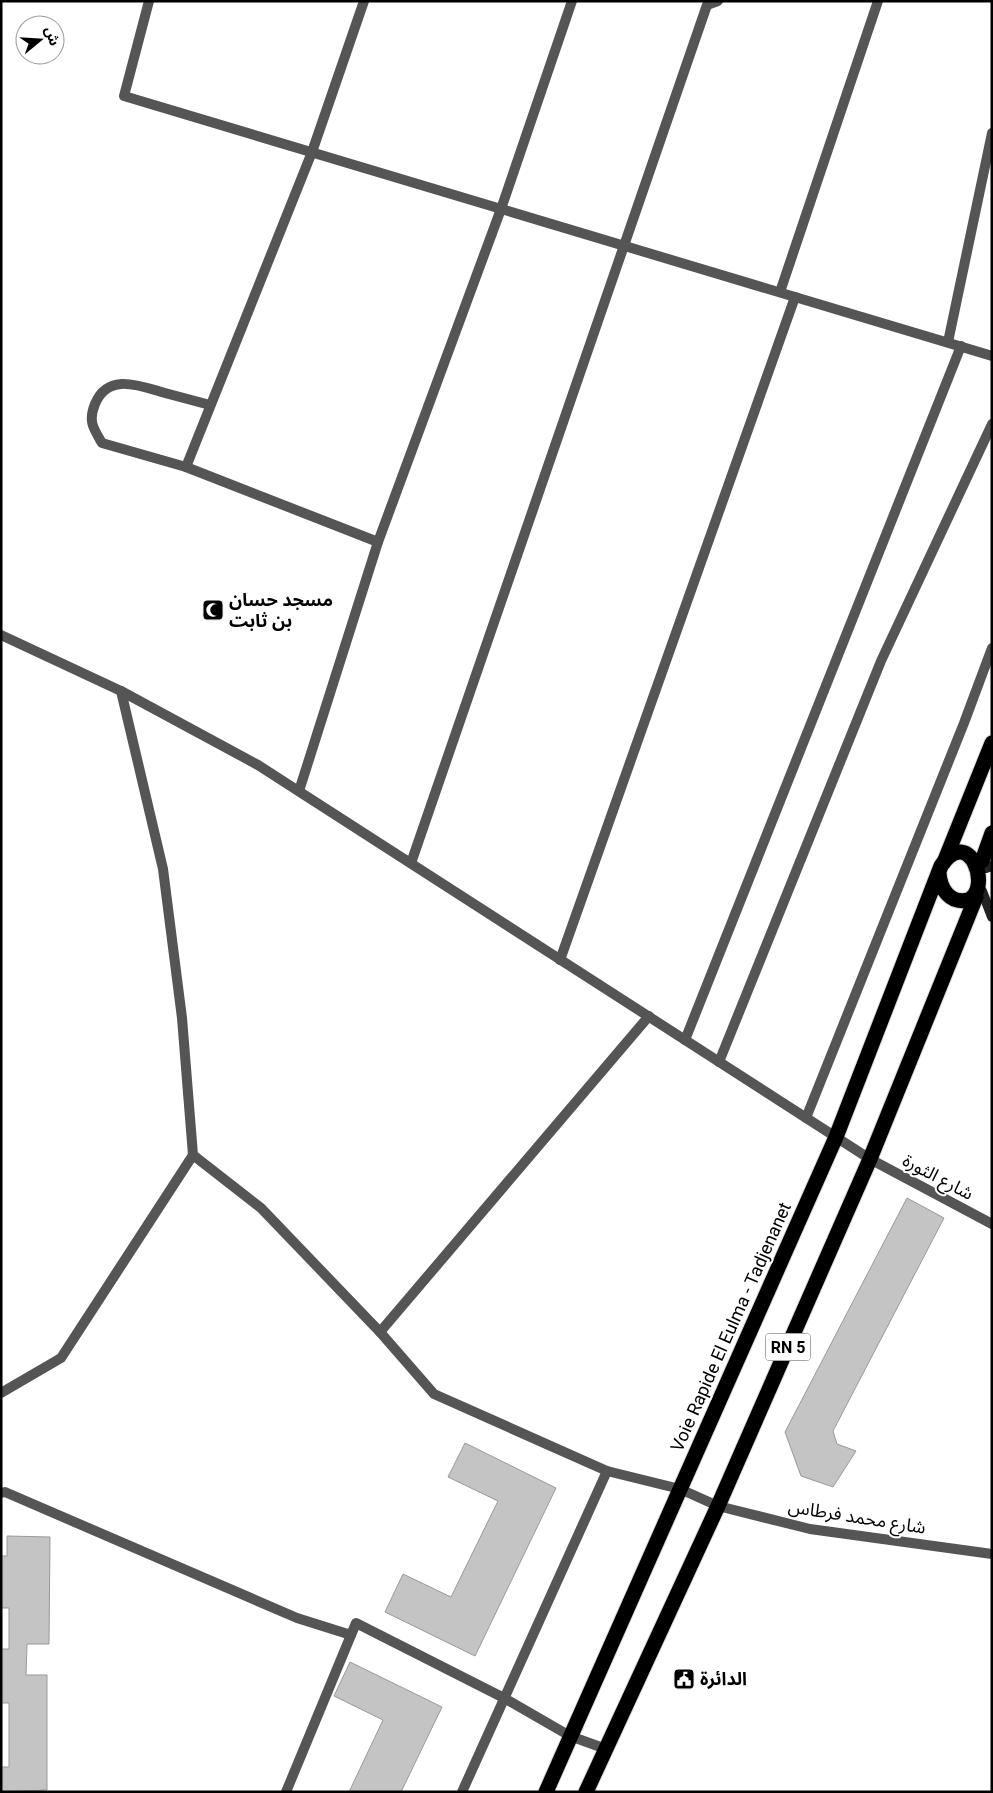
<svg xmlns="http://www.w3.org/2000/svg" width="993" height="1793" font-family="Roboto,'Noto Sans Arabic',sans-serif">
	<rect width="100%" height="100%" fill="#fff"/>
	<g fill="#c4c4c4" stroke="#999">
		<path d="M907 1198 944 1218 833 1431 837 1444 856 1451 833 1487 801 1476 785 1432Z"/>
		<path d="M465 1443 556 1488 475 1656 385 1612 403 1574 451 1597 498 1501 448 1477Z"/>
		<path d="M7 1536 50 1537 49 1644H27L26 1675H47V1790L1 1792V1767H9V1703H1V1649H9V1608H1V1556H7Z"/>
		<path d="M350 1662 442 1707 401 1792H349L383 1720 334 1696Z"/>
	</g>
	<g fill="none" stroke-linecap="round" stroke-linejoin="round">
		<g stroke="#dbdbdb" stroke-width="17">
			<g id="highway">
				<path d="M945 860 992 743"/>
				<path d="M982 861 992 833"/>
				<path d="M546 1792 836 1137 941 866C969 824 993 889 968 900 950 904 940 889 939 873"/>
				<path d="M586 1792 718 1506 870 1159 976 897"/>
			</g>
		</g>
		<g stroke="#555" stroke-width="10">
			<path d="M149 1 124 96 992 356"/>
			<path d="M780 292 878 1"/>
			<path d="M948 342 992 133"/>
			<path d="M210 405C195 401 180 397 165 393 140 386 108 372 95 404 88 421 93 428 102 443L186 467 378 542"/>
			<path d="M186 467 312 152 364 1"/>
			<path d="M1 635 121 691 258 765 870 1159 992 1224"/>
			<path d="M121 691 163 869 182 1018 193 1155 261 1208 380 1332 434 1394 607 1471 680 1489 718 1506 810 1529 992 1554"/>
			<path d="M299 791 378 542 501 209 572 1"/>
			<path d="M411 863 707 5 718 1"/>
			<path d="M560 960 795 297"/>
			<path d="M685 1040 961 346"/>
			<path d="M719 1062 881 661 992 424"/>
			<path d="M806 1118 964 723 992 648"/>
			<path d="M380 1332 649 1016"/>
			<path d="M1 1393 61 1358 193 1155"/>
			<path d="M1 1493 5 1492 297 1618 351 1635"/>
			<path d="M286 1792 356 1623 504 1698 570 1736 606 1749"/>
			<path d="M462 1792 607 1471"/>
		</g>
		<g stroke="#222" stroke-width="10">
			<path d="M986 868 992 866"/>
			<path d="M982 891 992 917"/>
		</g>
		<use href="#highway" stroke="#000" stroke-width="15"/>
	</g>
	<defs>
		<g id="mosque-square" transform="scale(1.125)"><rect x="-9" y="-9" width="18" height="18" rx="4" fill="#000" stroke="#fff"/><path d="M3.5-4.9A6 6 0 1 0 3.5 4.9A5 5 0 1 1 3.5-4.9Z" fill="#fff"/></g>
		<g id="civic-square" transform="scale(1.125)"><rect x="-9" y="-9" width="18" height="18" rx="4" fill="#000" stroke="#fff"/><path d="M-.6-6.5H3V-4.5H.6V-3L4-1V1h2V6H-6V1h2V-1L-.6-3ZM-1.2 2.5V6h2.4V2.5Z" fill="#fff"/></g>
	</defs>
	<g fill-rule="evenodd">
		<use href="#mosque-square" x="213" y="610"/>
		<use href="#civic-square" x="684" y="1679"/>
	</g>
	<g text-anchor="middle" stroke-width="4" stroke-linejoin="round" paint-order="stroke">
		<rect fill="#fff" stroke="#4c4c4c" stroke-width="1" x="765.5" y="1333.5" width="45" height="27" rx="4"/>
		<g font-size="16" font-weight="bold" fill="#000">
			<text x="788" y="1353">RN 5</text>
		</g>
		<g font-size="18" font-weight="bold" fill="#000" stroke="#fff" text-anchor="start">
			<text x="229" y="606">مسجد حسان<tspan x="229" dy="21">بن ثابت</tspan></text>
			<text x="700" y="1685">الدائرة</text>
		</g>
		<g font-size="18" fill="#000" stroke="#fff">
			<text transform="translate(938 1177) rotate(28)" y="6">شارع الثورة</text>
			<text transform="translate(731 1327) rotate(-66)" y="6">Voie Rapide El Eulma - Tadjenanet</text>
			<text transform="translate(857 1517) rotate(9)" y="6">شارع محمد فرطاس</text>
		</g>
	</g>
	<rect width="993" height="1793" fill="none" stroke="#000000" stroke-width="5"/>
	<g transform="translate(40 40) rotate(72)"><circle r="24" fill="#ffffff" stroke="#999999"/>
	<path d="M0-4L9 19L0 12L-9 19Z" fill="#000000"/>
	<text y="-8" font-size="14" font-weight="bold" text-anchor="middle" fill="#000000">ش</text>
	</g>
</svg>
